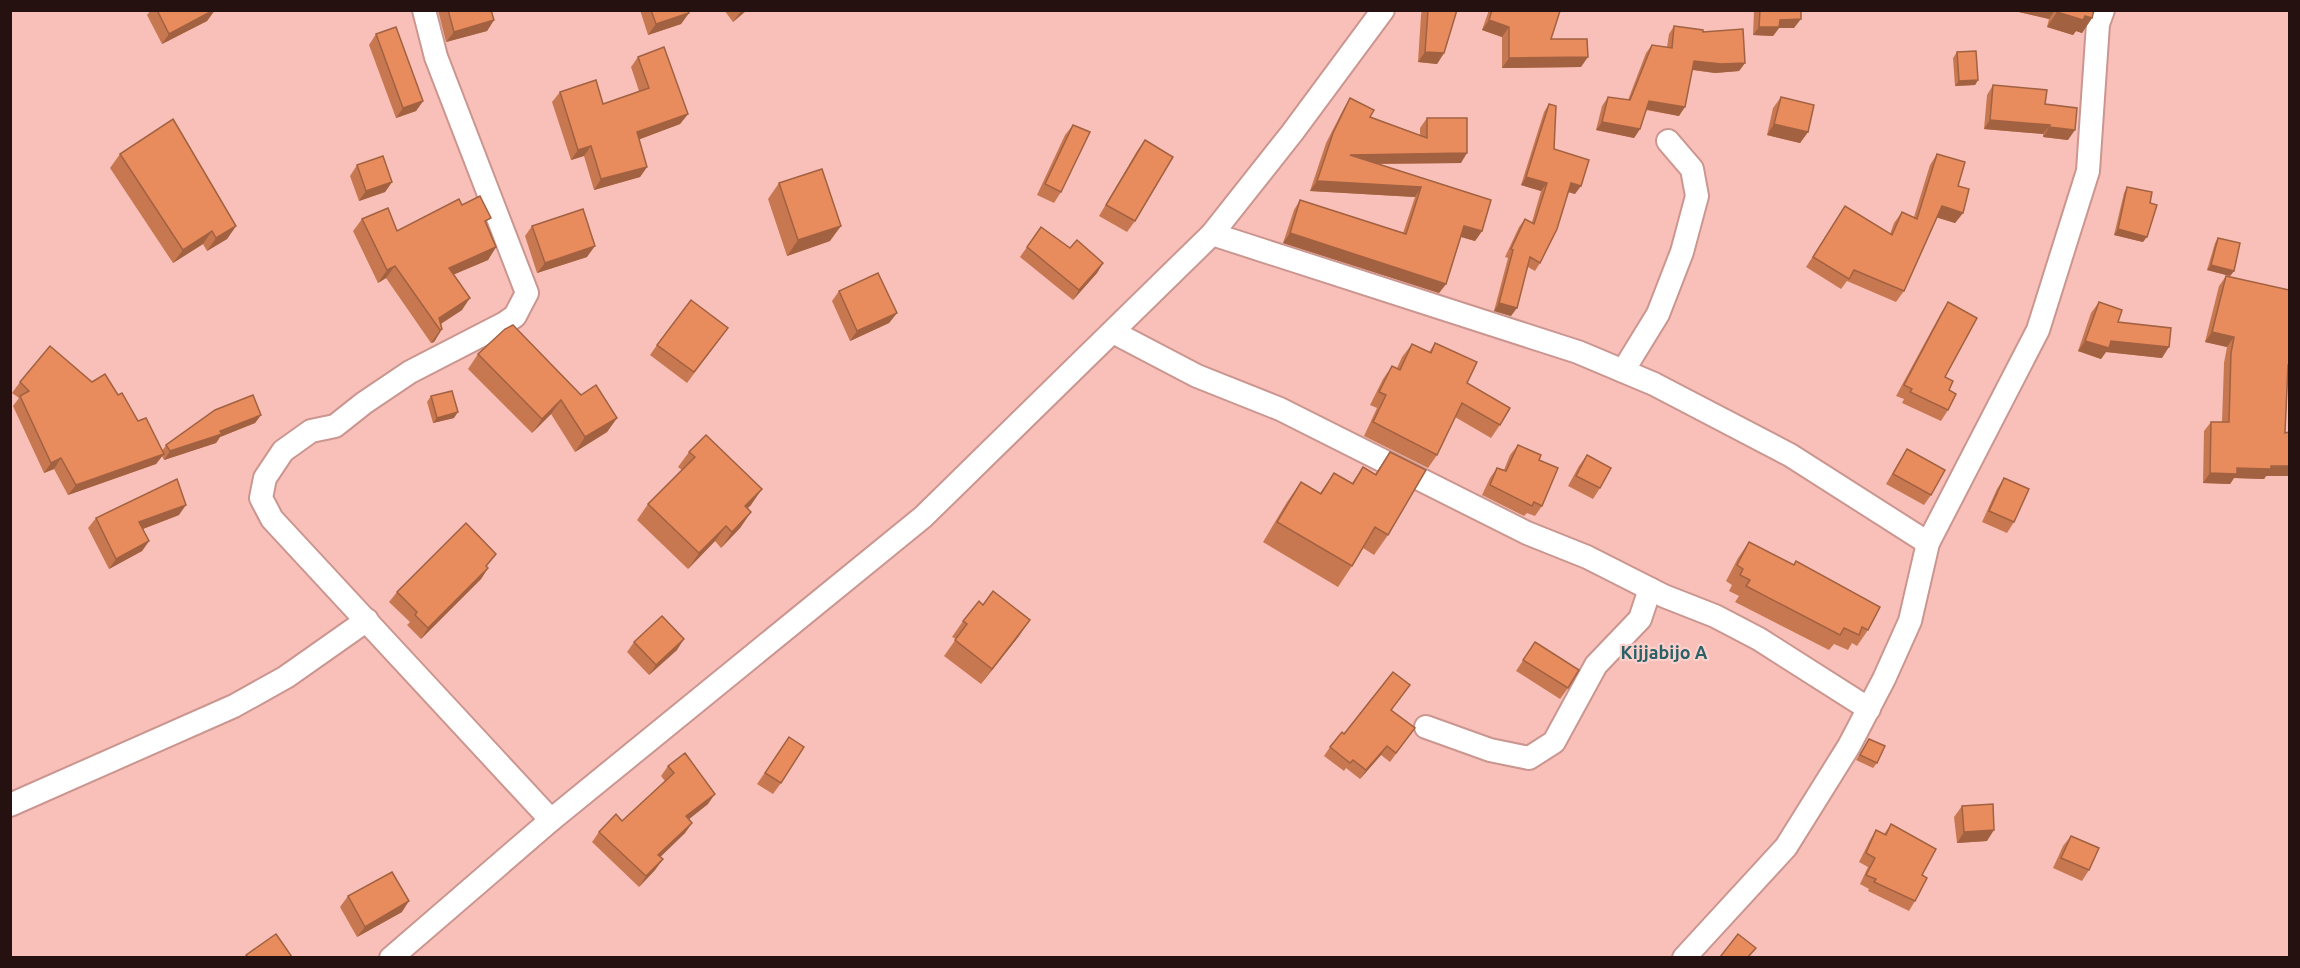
<svg xmlns="http://www.w3.org/2000/svg" width="2300" height="968" font-family="Ubuntu,sans-serif">
	<rect width="100%" height="100%" fill="#f8c0b9"/>
	<g fill="none" stroke-linecap="round" stroke-linejoin="round">
		<g stroke="#cb9690" stroke-width="26">
			<g id="minor">
				<path d="M424 10 436 57 527 293 515 316 505 323 410 372 364 403 335 426 311 431 283 451 265 478 261 498 272 519 551 820"/>
				<path d="M1212 234 1578 352 1654 384 1790 455 1928 543"/>
				<path d="M1113 332 1197 376 1280 409 1527 533 1587 557 1664 596 1715 616 1759 639 1869 709"/>
				<path d="M1623 371 1658 314 1682 252 1697 196 1692 169 1668 141"/>
				<path d="M1426 727 1490 750 1529 758 1554 742 1596 665 1640 619 1650 589"/>
				<path d="M10 805 234 706 286 677 367 620"/>
				<path d="M391 958 551 820 923 517 1212 234 1292 133 1383 10"/>
				<path d="M1684 958 1786 847 1849 746 1884 679 1910 621 1928 543 2038 330 2088 171 2098 24 2103 10"/>
			</g>
		</g>
		<use href="#minor" stroke="#fff" stroke-width="22"/>
	</g>
	<g fill="#c87850">
		<path d="M151 10H215L207 21 162 44 147 15Z"/>
		<path d="M438 10H491L494 20 487 31 446 42Z"/>
		<path d="M640 10H688L689 13 681 24 648 35Z"/>
		<path d="M724 10H747L733 22Z"/>
		<path d="M1422 10H1457L1444 53 1437 64 1418 62 1421 15Z"/>
		<path d="M1489 10H1558L1551 39 1581 67 1502 68V37L1482 30Z"/>
		<path d="M1754 10H1801L1794 28H1779L1773 36 1753 35Z"/>
		<path d="M2010 10H2094L2092 18 2082 33 2076 31 2073 35 2047 27 2049 19Z"/>
		<path d="M1674 26 1703 32 1745 63 1739 71 1715 73 1692 70 1679 116 1646 110 1640 129 1634 138 1596 130 1602 106 1608 97 1628 100 1646 53 1652 45 1667 47 1669 34Z"/>
		<path d="M376 34 423 101 416 111 396 118 369 45Z"/>
		<path d="M1957 52 1978 80 1975 85 1955 86 1953 58Z"/>
		<path d="M638 57 688 114 680 124 639 139 647 167 640 177 594 190 584 156 571 160 552 102 560 92 603 104 639 91 631 67Z"/>
		<path d="M1993 85 2045 104 2068 140 2043 137V134L1984 129 1987 95Z"/>
		<path d="M1781 97 1808 132 1800 143 1767 135 1773 108Z"/>
		<path d="M1350 98 1370 117 1420 135V128L1427 118 1461 163 1378 164 1491 200 1482 231 1475 241 1461 237 1446 284 1439 293 1283 243 1294 210 1300 200 1403 233 1415 197 1310 191 1326 143 1344 108Z"/>
		<path d="M1549 104 1554 149 1575 194 1568 192 1540 263 1535 271 1528 267 1511 316 1494 311 1508 258 1505 257 1519 227 1525 219 1532 222 1541 191 1521 185 1544 112Z"/>
		<path d="M1073 125 1061 192 1054 203 1037 195 1065 135Z"/>
		<path d="M1145 140 1135 221 1127 232 1099 216 1137 151Z"/>
		<path d="M120 154 236 226 227 239 207 251 203 244 173 263 110 168Z"/>
		<path d="M1937 154 1958 186 1963 213 1955 223 1937 217 1904 291 1896 302 1847 281 1841 289 1806 267 1845 206 1890 234 1894 223 1902 212 1914 217 1930 165Z"/>
		<path d="M357 165 392 182 385 192 359 201 350 176Z"/>
		<path d="M779 183 830 241 787 256 768 199Z"/>
		<path d="M2127 187 2143 242 2114 235 2124 193Z"/>
		<path d="M462 205 487 224 496 247 488 260 454 274 462 310 441 324 442 329 434 342 431 343 386 278 378 283 353 231 362 219 397 231Z"/>
		<path d="M532 226 587 257 537 273 525 236Z"/>
		<path d="M1041 227 1070 248 1103 263 1097 273 1073 300 1020 257Z"/>
		<path d="M2218 238 2234 271 2230 276 2207 270 2215 243Z"/>
		<path d="M2226 276 2289 375H2288L2285 433 2289 432V476H2266L2264 479 2234 478 2230 484 2203 483 2204 431 2211 422H2222L2224 363 2227 347 2205 342 2219 286Z"/>
		<path d="M839 291 897 313 889 323 850 341 832 301Z"/>
		<path d="M1948 302 1945 377 1949 390 1948 410 1941 421 1902 403 1904 399 1896 396 1941 313Z"/>
		<path d="M2099 302 2118 322 2162 358 2106 352 2101 359 2078 351 2091 313Z"/>
		<path d="M728 328 687 383 650 355 657 345Z"/>
		<path d="M1435 343 1500 425 1491 438 1455 417 1437 455 1428 468 1364 436 1377 408 1370 405 1383 379 1392 366 1397 368 1402 357 1412 344 1429 352Z"/>
		<path d="M478 354 581 395 617 418 607 432 575 452 551 414 532 433 468 369Z"/>
		<path d="M20 382H92L118 395 162 451 166 445 261 415 255 423 220 437 216 443 164 460 162 456 156 464 68 495 54 469 44 473 13 406 19 398 12 393Z"/>
		<path d="M431 396 454 418 433 423 427 402Z"/>
		<path d="M1518 445 1539 460 1542 506 1535 516 1527 513 1524 516 1482 495 1490 478 1497 468 1504 470 1510 455Z"/>
		<path d="M1907 449 1931 495 1924 505 1886 484 1900 460Z"/>
		<path d="M689 452 751 505 747 508 751 512 740 528 721 548 715 541 688 569 637 520 648 504 682 470 678 467Z"/>
		<path d="M1390 452 1388 535 1374 555 1363 548 1352 566 1338 587 1263 542 1287 502 1301 482 1320 493 1334 473 1352 483 1363 467 1375 474Z"/>
		<path d="M1587 455 1600 488 1593 499 1568 486 1579 466Z"/>
		<path d="M2004 478 2014 522 2007 533 1982 522 1997 489Z"/>
		<path d="M179 515 143 529 149 541 142 551 109 569 88 528 96 518Z"/>
		<path d="M1749 542 1793 565 1796 561 1868 630 1857 646 1852 643 1848 650 1834 644 1829 650 1735 602 1739 596 1729 591 1732 585 1726 581 1738 558Z"/>
		<path d="M487 567 488 568 481 579 421 639 407 625 410 622 389 602 397 592Z"/>
		<path d="M963 621 1019 636 981 684 944 656 956 639 952 637Z"/>
		<path d="M634 642 677 650 649 675 627 652Z"/>
		<path d="M1535 642 1568 688 1560 699 1516 671Z"/>
		<path d="M1410 685 1391 710 1415 728 1390 762 1381 755 1360 779 1346 768 1344 771 1324 756 1330 747 1344 734Z"/>
		<path d="M789 737 781 783 773 794 757 784Z"/>
		<path d="M1869 739 1877 763 1873 768 1856 760Z"/>
		<path d="M668 766 708 804 689 819 692 823 685 833 660 857 663 859 655 870 639 887 592 842 599 832 622 821 665 781 661 776Z"/>
		<path d="M1962 806 1987 841 1957 843 1954 817Z"/>
		<path d="M1891 824 1922 875 1915 901 1909 911 1868 891 1869 889 1860 884 1868 867 1859 862 1870 840 1876 830 1884 834Z"/>
		<path d="M2071 836 2089 870 2082 881 2053 868 2063 846Z"/>
		<path d="M348 896 402 912 357 937 340 907Z"/>
	</g>
	<g fill="#a26141">
		<path d="M215 10 207 21 162 44 169 34Z"/>
		<path d="M742 10H747L733 22 741 11Z"/>
		<path d="M1872 10H1893L1871 12Z"/>
		<path d="M2010 10H2055L2049 19Z"/>
		<path d="M2057 12 2085 16 2092 18 2082 33 2076 31 2073 35 2047 27Z"/>
		<path d="M689 13 681 24 648 35 656 24Z"/>
		<path d="M1801 19 1794 28H1779L1773 36 1753 35 1759 27 1780 20Z"/>
		<path d="M494 20 487 31 446 42 454 32Z"/>
		<path d="M1489 20 1509 27 1502 37 1482 30Z"/>
		<path d="M1425 52 1444 53 1437 64 1418 62Z"/>
		<path d="M1588 57 1581 67 1502 68 1509 58Z"/>
		<path d="M1694 61 1745 63 1739 71 1715 73 1688 69Z"/>
		<path d="M1978 80 1975 85 1955 86 1959 81Z"/>
		<path d="M423 101 416 111 396 118 403 108Z"/>
		<path d="M1649 101 1685 107 1679 116 1644 109Z"/>
		<path d="M688 114 680 124 630 143 637 132Z"/>
		<path d="M1990 120 2050 125 2043 134 1984 129Z"/>
		<path d="M1602 122 1640 129 1634 138 1596 130Z"/>
		<path d="M1774 124 1808 132 1800 143 1767 135Z"/>
		<path d="M2049 127 2075 130 2068 140 2043 137Z"/>
		<path d="M591 146 584 156 571 160 578 150Z"/>
		<path d="M1467 153 1461 163 1343 164 1350 155Z"/>
		<path d="M647 167 640 177 594 190 601 179Z"/>
		<path d="M1526 177 1547 183 1541 191 1521 185Z"/>
		<path d="M1317 181 1421 187 1415 197 1310 191Z"/>
		<path d="M392 182 385 192 359 201 366 191Z"/>
		<path d="M1571 183 1581 186 1575 194 1565 191Z"/>
		<path d="M1942 206 1963 213 1955 223 1935 217Z"/>
		<path d="M236 226 227 239 207 251 216 238Z"/>
		<path d="M841 226 830 241 787 256 798 240Z"/>
		<path d="M1464 226 1482 231 1475 241 1458 236Z"/>
		<path d="M2118 229 2147 237 2143 242 2114 235Z"/>
		<path d="M212 231 203 244 173 263 183 250Z"/>
		<path d="M1290 233 1446 284 1439 293 1283 243Z"/>
		<path d="M595 246 587 257 537 273 545 263Z"/>
		<path d="M496 247 488 260 441 280 449 268Z"/>
		<path d="M1103 263 1097 273 1073 300 1079 290Z"/>
		<path d="M2211 265 2234 271 2230 276 2207 270Z"/>
		<path d="M395 266 386 278 378 283 387 270Z"/>
		<path d="M470 298 462 310 437 326 439 318Z"/>
		<path d="M1499 303 1517 308 1511 316 1494 311Z"/>
		<path d="M897 313 889 323 850 341 857 331Z"/>
		<path d="M442 329 434 342 431 343 440 330Z"/>
		<path d="M2212 332 2234 337 2227 347 2205 342Z"/>
		<path d="M2085 341H2111L2169 347 2162 358 2106 352 2101 359 2078 351Z"/>
		<path d="M561 400 551 414 532 433 542 419Z"/>
		<path d="M458 412 454 418 433 423 437 418Z"/>
		<path d="M261 415 255 423 220 437 216 443 164 460 170 451Z"/>
		<path d="M617 418 607 432 575 452 585 437Z"/>
		<path d="M164 454 156 464 68 495 76 485Z"/>
		<path d="M61 458 54 469 44 473 51 463Z"/>
		<path d="M2289 466V476H2266L2264 479 2234 478 2230 484 2203 483 2210 473 2237 468Z"/>
		<path d="M762 489 751 505 734 522 745 506Z"/>
		<path d="M186 505 179 515 132 533 139 522Z"/>
		<path d="M751 512 740 528 721 548 732 532Z"/>
		<path d="M726 526 715 541 688 569 699 553Z"/>
		<path d="M149 541 142 551 109 569 116 559Z"/>
		<path d="M488 568 481 579 421 639 428 628Z"/>
		<path d="M1030 620 1019 636 981 684 992 669Z"/>
		<path d="M684 639 677 650 649 675 656 665Z"/>
		<path d="M1387 746 1381 755 1360 779 1366 770Z"/>
		<path d="M715 794 708 804 679 827 686 816Z"/>
		<path d="M692 823 685 833 651 866 658 855Z"/>
		<path d="M1994 830 1987 841 1957 843 1964 832Z"/>
		<path d="M663 859 655 870 639 887 646 876Z"/>
		<path d="M409 901 402 912 357 937 365 927Z"/>
	</g>
	<g fill="#e88b5d" stroke="#a26141" stroke-width="1.5">
		<path d="M157 10H214L169 34Z"/>
		<path d="M448 10H491L494 20 454 32Z"/>
		<path d="M651 10H688L689 13 656 24Z"/>
		<path d="M1428 10H1457L1444 53 1425 52Z"/>
		<path d="M1492 10 1560 11 1551 39H1587L1588 57 1509 58V27L1489 20Z"/>
		<path d="M1760 10H1801V19L1780 20 1779 27H1759Z"/>
		<path d="M2058 10H2094L2092 18 2085 16 2083 20 2057 12Z"/>
		<path d="M1674 26 1703 30V32L1743 29 1745 63 1721 64 1694 61 1685 107 1649 101 1640 129 1602 122 1608 97 1630 100 1652 45 1672 48Z"/>
		<path d="M396 27 423 101 403 108 376 34Z"/>
		<path d="M664 47 688 114 637 132 647 167 601 179 591 146 578 150 560 92 596 80 603 104 649 88 638 57Z"/>
		<path d="M1976 51 1978 80 1959 81 1957 52Z"/>
		<path d="M1993 85 2047 90 2045 104 2077 108 2075 130 2049 127 2050 125 1990 120Z"/>
		<path d="M1781 97 1814 105 1808 132 1774 124Z"/>
		<path d="M1350 98 1374 110 1370 117 1427 138V118H1467V153L1350 155 1491 200 1482 231 1464 226 1446 284 1290 233 1300 200 1406 234 1421 187 1317 181 1333 133Z"/>
		<path d="M1549 104 1556 106 1554 149 1589 160 1581 186 1571 183 1557 229 1540 263 1530 257 1517 308 1499 303 1513 250 1511 249 1525 219 1534 224 1547 183 1526 177Z"/>
		<path d="M173 119 236 226 216 238 212 231 183 250 120 154Z"/>
		<path d="M1073 125 1090 132 1061 192 1045 184Z"/>
		<path d="M1145 140 1173 157 1135 221 1106 205Z"/>
		<path d="M1937 154 1965 162 1958 186 1969 189 1963 213 1942 206 1904 291 1854 270 1849 279 1813 257 1845 206 1892 235 1902 212 1917 219Z"/>
		<path d="M383 156 392 182 366 191 357 165Z"/>
		<path d="M822 169 841 226 798 240 779 183Z"/>
		<path d="M2127 187 2152 192 2150 203 2157 205 2147 237 2118 229Z"/>
		<path d="M480 196 491 218 485 221 496 247 449 268 470 298 439 318 442 329 440 330 395 266 387 270 362 219 388 208 397 231 459 199 462 205Z"/>
		<path d="M583 209 595 246 545 263 532 226Z"/>
		<path d="M1041 227 1070 248 1077 240 1103 263 1079 290 1027 247Z"/>
		<path d="M2218 238 2240 243 2234 271 2211 265Z"/>
		<path d="M878 273 897 313 857 331 839 291Z"/>
		<path d="M2226 276 2289 290V365H2288L2285 433 2289 432V466H2271V469L2237 468V474L2210 473 2211 422H2229L2231 353 2234 337 2212 332Z"/>
		<path d="M691 300 728 328 694 372 657 345Z"/>
		<path d="M1948 302 1977 318 1945 377 1953 381 1949 390 1956 394 1948 410 1910 392 1912 389 1904 385Z"/>
		<path d="M2099 302 2122 310 2118 322 2171 328 2169 347 2111 341 2109 348 2085 341Z"/>
		<path d="M513 325 581 395 596 385 617 418 585 437 561 400 542 419 478 354 505 329Z"/>
		<path d="M1435 343 1477 362 1467 383 1510 408 1500 425 1462 403 1437 455 1373 422 1386 395 1379 392 1392 366 1400 370 1412 344 1431 353Z"/>
		<path d="M50 346 92 382 105 374 118 395 122 393 138 421 146 418 164 454 76 485 61 458 51 463 20 396 29 391 20 382Z"/>
		<path d="M452 391 458 412 437 418 431 396Z"/>
		<path d="M253 395 261 415 220 431 222 434 170 451 166 445 215 410Z"/>
		<path d="M706 435 762 489 745 506 751 512 732 532 726 526 699 553 648 504 695 457 689 452Z"/>
		<path d="M1518 445 1541 455 1539 460 1558 468 1542 506 1534 502 1532 506 1490 485 1497 468 1506 471Z"/>
		<path d="M1907 449 1945 470 1931 495 1893 474Z"/>
		<path d="M1390 452 1426 470 1388 535 1375 527 1352 566 1277 522 1301 482 1321 494 1334 473 1353 484 1363 467 1376 475Z"/>
		<path d="M1587 455 1611 468 1600 488 1576 476Z"/>
		<path d="M2004 478 2029 489 2014 522 1989 511Z"/>
		<path d="M177 479 186 505 139 522 149 541 116 559 96 518Z"/>
		<path d="M466 523 496 554 486 566 488 568 428 628 415 615 417 612 397 592Z"/>
		<path d="M1749 542 1794 565 1796 561 1880 607 1868 630 1862 627 1859 635 1844 628 1840 635 1746 586 1750 580 1740 575 1743 569 1737 565Z"/>
		<path d="M993 591 1030 620 992 669 955 640 967 624 963 621 979 601 983 605Z"/>
		<path d="M662 616 684 639 656 665 634 642Z"/>
		<path d="M1535 642 1579 670 1568 688 1523 660Z"/>
		<path d="M1393 672 1410 685 1391 710 1415 728 1396 753 1387 746 1366 770 1353 760 1350 763 1330 747 1342 732 1344 734Z"/>
		<path d="M789 737 804 747 781 783 765 773Z"/>
		<path d="M1869 739 1885 746 1877 763 1860 755Z"/>
		<path d="M685 753 715 794 686 816 692 823 658 855 663 859 646 876 599 832 616 814 622 821 674 773 668 766Z"/>
		<path d="M1993 804 1994 830 1964 832 1962 806Z"/>
		<path d="M1891 824 1936 849 1922 875 1927 878 1915 901 1874 882 1876 879 1866 875 1875 858 1866 853 1876 830 1886 835Z"/>
		<path d="M2071 836 2099 848 2089 870 2061 858Z"/>
		<path d="M392 872 409 901 365 927 348 896Z"/>
		<path d="M276 934 292 957H248L246 955Z"/>
		<path d="M1738 934 1756 948 1748 957H1720Z"/>
	</g>
	<g text-anchor="middle" stroke-width="4.5" stroke-linejoin="round" paint-order="stroke">
		<g font-size="18" font-weight="bold" fill="#286168" stroke="#fed0cb">
			<text x="1664" y="659">Kijjabijo A</text>
		</g>
	</g>
	<rect width="2300" height="968" fill="none" stroke="#251210" stroke-width="24"/>
</svg>
